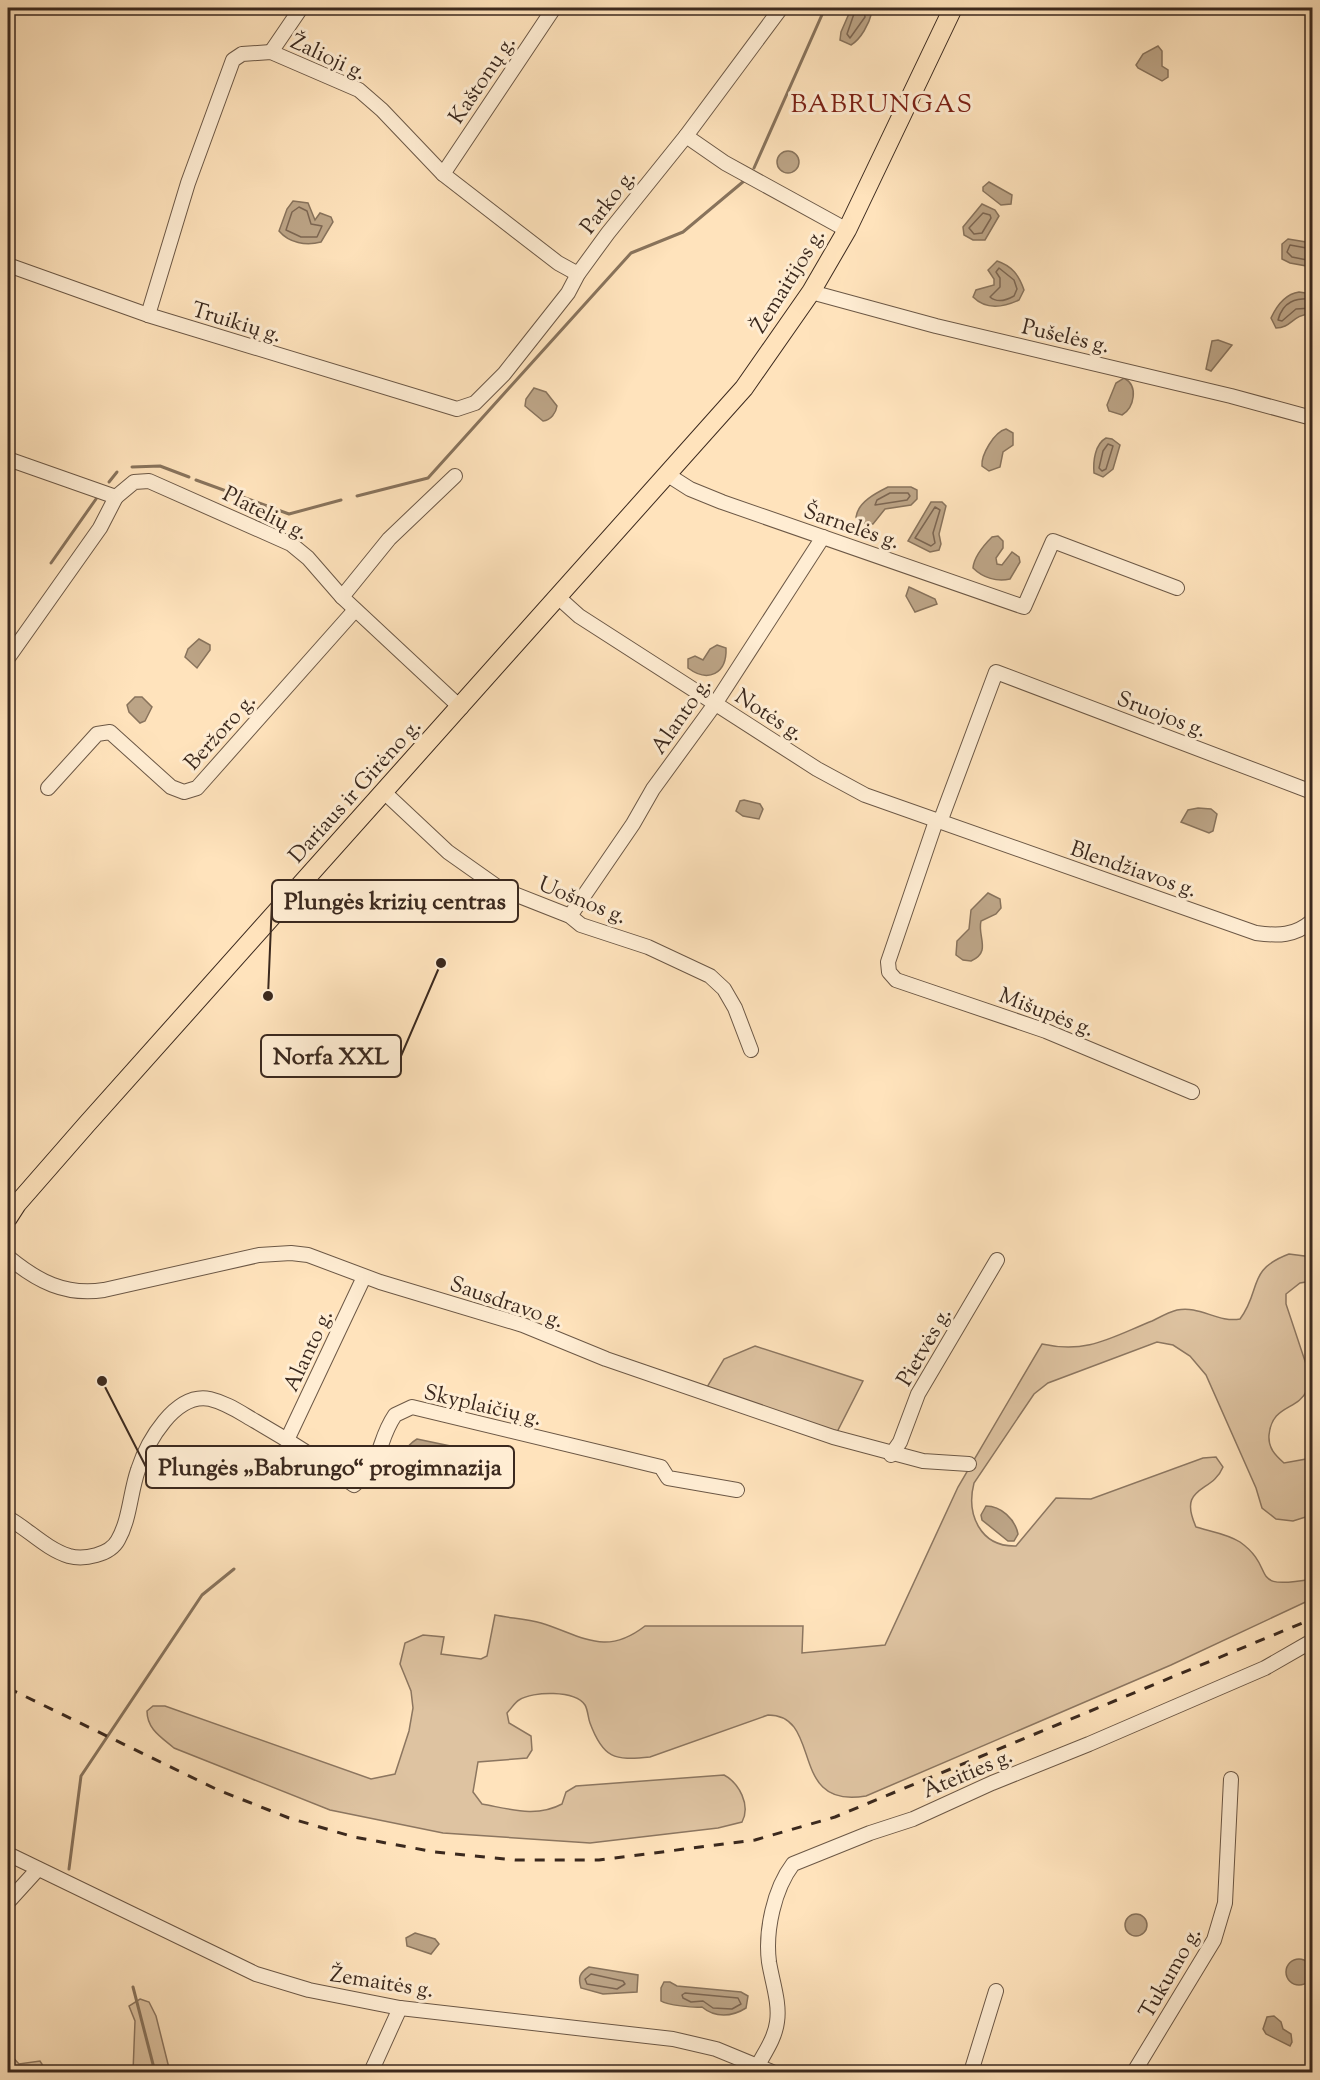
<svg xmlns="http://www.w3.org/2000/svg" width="1320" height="2080" font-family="'Sorts Mill Goudy',serif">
	<rect width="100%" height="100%" fill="#ffe3bc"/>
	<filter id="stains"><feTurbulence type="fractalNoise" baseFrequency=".00333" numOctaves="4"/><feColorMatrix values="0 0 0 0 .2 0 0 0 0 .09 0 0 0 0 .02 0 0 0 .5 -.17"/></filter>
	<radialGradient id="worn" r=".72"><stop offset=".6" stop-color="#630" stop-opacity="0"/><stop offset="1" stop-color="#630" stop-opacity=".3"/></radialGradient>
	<g fill="#dec3a1" stroke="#8c7660" stroke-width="1.5">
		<path d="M1289 1254 1312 1257V1281L1300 1283 1286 1294V1304L1308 1370C1308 1377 1310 1384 1307 1390 1298 1411 1272 1404 1269 1435 1268 1448 1275 1455 1284 1463L1312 1458V1515L1293 1521 1276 1519 1262 1508 1256 1488 1206 1375 1190 1356 1173 1345 1157 1342 1048 1383 1034 1394 974 1483C966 1514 980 1547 1016 1546L1056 1498 1091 1499 1203 1458 1216 1457 1223 1467C1212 1494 1177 1485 1196 1527 1209 1531 1228 1534 1240 1542 1279 1570 1245 1591 1312 1579V1599L1171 1665 866 1796C787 1810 824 1715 768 1715L650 1757C614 1761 603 1758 590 1723 588 1718 588 1710 585 1705 575 1690 533 1691 519 1700 515 1702 511 1709 507 1713L509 1723 531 1736 532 1750 527 1758 478 1762 473 1792 482 1804C510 1809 536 1818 562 1804L566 1792 576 1786 724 1775C739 1783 751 1805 742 1822L718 1828 590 1843 443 1833 330 1810 174 1748C161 1737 147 1729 147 1711L153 1706H165L371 1779 395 1774 409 1731 413 1708 411 1691 400 1664 405 1643 423 1635 444 1637 441 1654 481 1659 487 1656 495 1615C510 1618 527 1619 541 1623 583 1636 605 1657 645 1626H803L802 1653 885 1645 958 1487 1042 1344C1087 1354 1110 1338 1152 1321 1160 1317 1169 1312 1177 1310 1199 1305 1218 1323 1240 1319 1262 1290 1246 1270 1289 1254Z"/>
		<path d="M755 1346 863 1381 837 1432 707 1387 724 1359Z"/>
		<path d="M140 1999 149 2002 156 2016 170 2072H133L135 2021 129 2006Z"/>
		<path d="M8 2052 19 2064 40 2061 47 2072H8Z"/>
	</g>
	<g fill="#bca486" stroke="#88735c" stroke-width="1.5">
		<path d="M867 8 872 12C869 24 861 39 851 45L840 40 841 32 851 9Z"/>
		<path d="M1158 46 1162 51V66L1168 70V77L1162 81 1138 68 1136 65 1143 54Z"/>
		<circle cx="788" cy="162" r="11"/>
		<path d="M989 182 1012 195 1011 204 1001 205 983 191V187Z"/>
		<path d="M293 201 308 203 315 220 320 213 331 217 333 222 321 242C306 246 289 243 279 231L287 209Z"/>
		<path d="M982 204 995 210 999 216 985 240H973L964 235 963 227Z"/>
		<path d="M1288 239 1312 243V267L1290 263 1282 259V244Z"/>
		<path d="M997 261C1012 266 1019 275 1024 290L1019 300C1004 307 986 310 973 297L976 290 994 285V279L988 270Z"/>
		<path d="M1299 292 1312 294V314C1292 314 1292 328 1276 328L1271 318C1277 305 1285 294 1299 292Z"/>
		<path d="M1218 340 1232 345 1211 371 1206 369 1212 341Z"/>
		<path d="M1124 378C1139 386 1134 408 1122 415L1109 411 1107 405 1116 383Z"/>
		<path d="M534 388 546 392 557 406C556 413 551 420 543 421L525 406 526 399Z"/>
		<path d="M1006 429 1013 433V445L1003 452 1000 467 989 471 982 466C981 455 994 432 1006 429Z"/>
		<path d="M1106 438 1112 439 1120 445 1113 469 1103 477 1094 473C1093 461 1095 444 1106 438Z"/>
		<path d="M888 487H911L917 490V499L911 505 885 509 873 524 859 523 856 517C858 502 876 493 888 487Z"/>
		<path d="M931 502H942L946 506 939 534 941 544 939 550 930 552 908 541Z"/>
		<path d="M998 536 1003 541V548L996 558 997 564 1002 565 1012 552 1019 557 1020 562 1010 579C997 582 983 578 973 568 974 556 984 545 992 537Z"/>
		<path d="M909 587 935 599 937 604 915 612 906 596Z"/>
		<path d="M199 639 210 645V650L197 668 185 657 188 649Z"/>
		<path d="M717 645 726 648C727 674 708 683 688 668V659L695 656 703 660 710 649Z"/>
		<path d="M135 697H142L152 707 145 721 140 723 129 712 127 705Z"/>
		<path d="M744 800 760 804 763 809 759 819 743 816 736 811 740 801Z"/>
		<path d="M1198 808 1211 809 1217 814 1213 831 1209 833 1181 822 1188 810Z"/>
		<path d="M988 893 1000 899 1001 908 996 914 981 921C977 936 992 952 971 961L963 960 956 955 957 941 969 929 971 910Z"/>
		<path d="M417 1439 455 1447 459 1454 455 1478C443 1483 425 1477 416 1488L400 1483C402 1465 400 1449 417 1439Z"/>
		<path d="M986 1506C1001 1506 1015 1519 1018 1534L1014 1541H1008L982 1520 981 1515Z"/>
		<circle cx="1136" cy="1925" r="11"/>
		<path d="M415 1933 435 1939 439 1944 431 1954 407 1946 406 1938Z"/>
		<circle cx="1299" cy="1972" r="13"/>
		<path d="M589 1967 638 1975 637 1992 603 1994 581 1988C578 1978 579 1973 589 1967Z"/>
		<path d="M664 1982H670L677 1986 741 1992 748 1996 746 2008C732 2017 715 2018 702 2007 694 2008 667 2005 661 2001V1988Z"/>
		<path d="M1274 2016 1281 2022 1283 2029 1291 2034 1292 2042 1290 2046 1266 2034 1263 2029 1267 2017Z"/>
	</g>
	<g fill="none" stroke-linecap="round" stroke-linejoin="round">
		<g stroke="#7c6652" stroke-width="1.5">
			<path d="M856 8 847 34 850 38 865 17 864 8"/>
			<path d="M299 207 307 211 311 224 322 226 317 237H301L286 230 292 212Z"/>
			<path d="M983 213 990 215 991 218 982 233 974 234 969 228Z"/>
			<path d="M1312 249 1290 245 1287 252 1292 257 1312 261"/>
			<path d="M999 268 1014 280 1017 289 1014 296C1007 300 997 303 990 297L1000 287V278L996 272Z"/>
			<path d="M1312 299C1296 298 1283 301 1278 320L1282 321 1296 309 1312 308"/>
			<path d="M1108 444 1113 446 1106 469 1102 471 1099 468 1103 451Z"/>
			<path d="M890 493H908L910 496 907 500 875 505 877 500Z"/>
			<path d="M935 507 940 510 933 533 935 543 931 546 915 538Z"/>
			<path d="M417 1446 451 1453 450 1473C446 1475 411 1480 408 1479L409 1455Z"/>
			<path d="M420 1454 443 1459 445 1466 417 1470 416 1458Z"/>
			<path d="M591 1974 623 1981 625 1984 617 1989 587 1984 585 1979Z"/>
			<path d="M685 1993 738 1998 741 2004 732 2009 713 2008 703 2001 691 2002 683 1998 682 1995Z"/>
		</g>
		<g stroke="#88735c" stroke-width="3">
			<path d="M754 168 825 8"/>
			<path d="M132 467 160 466 189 477"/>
			<path d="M196 480 289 514 341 500"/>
			<path d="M109 482 117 472"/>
			<path d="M357 496 428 478 631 253 683 232 744 181"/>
			<path d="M51 563 96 499"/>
			<path d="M69 1869 81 1776 202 1595 234 1569"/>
			<path d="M133 1987 155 2072"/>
		</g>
		<g stroke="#6c5846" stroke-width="16">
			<g id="minor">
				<path d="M271 52 301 8"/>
				<path d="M686 136 725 163 847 230"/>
				<path d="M443 174 554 8"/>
				<path d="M8 265 148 315 457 409 475 403 504 374 568 293 578 274 608 233 686 136 781 8"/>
				<path d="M811 292 936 326 1231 396 1312 418"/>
				<path d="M148 315 188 183 233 60 242 54 271 52 359 90 382 110 443 174 558 263 578 274"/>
				<path d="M8 459 116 497 134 482 149 481 291 544 308 558 342 597 461 708"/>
				<path d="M668 475 690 489 722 502 1024 607 1053 541 1177 588"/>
				<path d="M342 597 389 539 455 476"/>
				<path d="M559 598 579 616 817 769 865 795 1256 933C1278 936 1295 936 1312 921"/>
				<path d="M8 658 100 528 116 497"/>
				<path d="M48 788 97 734 110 732 171 787 184 792 197 788 355 610"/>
				<path d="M384 792 448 852 499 888 570 916 581 925 648 947 710 976 724 989 735 1008 751 1050"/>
				<path d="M936 821 888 962 889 972 896 980 1046 1031 1192 1092"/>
				<path d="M940 822 996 672 1312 792"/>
				<path d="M570 916 633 824 653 789 715 704 823 537"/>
				<path d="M8 1257C37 1281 65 1296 104 1290L259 1255 291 1253 308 1255 380 1282 523 1325 606 1359 833 1437 923 1461 969 1464"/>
				<path d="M287 1440 364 1277"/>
				<path d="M891 1455 900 1442 918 1394 997 1260"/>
				<path d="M8 1518C28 1529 46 1549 69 1556 84 1560 110 1555 118 1540 130 1519 130 1493 138 1470 147 1442 175 1392 210 1399 227 1403 241 1413 255 1421 290 1441 322 1462 354 1485 385 1460 376 1443 395 1415L412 1407 661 1467 668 1478 737 1490"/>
				<path d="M8 1854 256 1974 309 1990 400 2008 673 2039 716 2049 772 2072"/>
				<path d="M8 1902 38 1869"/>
				<path d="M758 2065C765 2052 775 2038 777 2022 780 2003 772 1981 769 1962 765 1931 774 1889 793 1864L870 1833 913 1819 992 1783 1089 1744 1265 1668 1312 1641"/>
				<path d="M371 2072 400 2008"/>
				<path d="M971 2072 996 1991"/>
				<path d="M1134 2072 1214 1940 1225 1903 1231 1779"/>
			</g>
		</g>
		<g stroke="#3b291e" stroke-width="20">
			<path id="major" d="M8 1218 17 1204 86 1125 744 388 811 292 847 230 953 8"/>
		</g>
		<use href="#minor" stroke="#ffedd3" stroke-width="14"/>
		<use href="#major" stroke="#ffe3bc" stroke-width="18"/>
		<path stroke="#3b291e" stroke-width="3" stroke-dasharray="10 10" stroke-linecap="butt" d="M8 1688 218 1790 289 1818 354 1837 435 1852 515 1860H599L755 1840 835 1817 1312 1619"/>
	</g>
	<g text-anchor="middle" stroke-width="6" stroke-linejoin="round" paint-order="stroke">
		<g font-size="22" fill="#3b291e" stroke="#ffedd3">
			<text transform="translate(329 56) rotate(25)" y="8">Žalioji g.</text>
			<text transform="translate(481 79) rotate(-56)" y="8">Kaštonų g.</text>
			<text transform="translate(607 201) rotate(-52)" y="8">Parko g.</text>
			<text transform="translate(787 280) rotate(-58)" y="8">Žemaitijos g.</text>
			<text transform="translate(237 321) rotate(17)" y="8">Truikių g.</text>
			<text transform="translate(1066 335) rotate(13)" y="8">Pušelės g.</text>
			<text transform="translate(266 512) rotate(27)" y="8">Platelių g.</text>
			<text transform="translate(852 525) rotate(19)" y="8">Šarnelės g.</text>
			<text transform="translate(1162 713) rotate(21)" y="8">Sruojos g.</text>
			<text transform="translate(770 714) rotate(33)" y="8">Notės g.</text>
			<text transform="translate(680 715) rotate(-55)" y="8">Alanto g.</text>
			<text transform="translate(219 731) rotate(-48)" y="8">Beržoro g.</text>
			<text transform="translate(354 790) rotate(-48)" y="8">Dariaus ir Girėno g.</text>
			<text transform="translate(1134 868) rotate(19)" y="8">Blendžiavos g.</text>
			<text transform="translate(583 899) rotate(22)" y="8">Uošnos g.</text>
			<text transform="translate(1047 1011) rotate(21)" y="8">Mišupės g.</text>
			<text transform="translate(507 1301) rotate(19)" y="8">Sausdravo g.</text>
			<text transform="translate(923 1346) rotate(-60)" y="8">Pietvės g.</text>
			<text transform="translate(307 1350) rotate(-65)" y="8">Alanto g.</text>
			<text transform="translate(483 1404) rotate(13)" y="8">Skyplaičių g.</text>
			<text transform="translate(967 1772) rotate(-23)" y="8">Ateities g.</text>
			<text transform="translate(1169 1972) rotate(-60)" y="8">Tukumo g.</text>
			<text transform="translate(382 1981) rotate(9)" y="8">Žemaitės g.</text>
		</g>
		<g font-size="26" letter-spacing="1.5" fill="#7a1f14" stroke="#ffedd3">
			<text x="882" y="112">BABRUNGAS</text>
		</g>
	</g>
	<path fill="none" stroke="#3b291e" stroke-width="2" d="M268 996L272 901M441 963L401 1056M102 1381L146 1467"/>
	<g fill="#3b291e" stroke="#ffedd3" stroke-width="2">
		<circle cx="268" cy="996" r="6"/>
		<circle cx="441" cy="963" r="6"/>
		<circle cx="102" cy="1381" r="6"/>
	</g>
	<g fill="#ffedd3" stroke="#3b291e" stroke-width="2">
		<rect x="272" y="880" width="246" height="42" rx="6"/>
		<rect x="261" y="1035" width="140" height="42" rx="6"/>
		<rect x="146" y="1446" width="368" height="42" rx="6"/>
	</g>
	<g font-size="24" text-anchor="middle" font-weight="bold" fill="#3b291e">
		<text x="395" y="909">Plungės krizių centras</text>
		<text x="331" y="1064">Norfa XXL</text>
		<text x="330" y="1475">Plungės „Babrungo“ progimnazija</text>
	</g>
	<rect width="1320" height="2080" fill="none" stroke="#ffe3bc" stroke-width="30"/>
	<rect x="9" y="9" width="1302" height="2062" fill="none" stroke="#3b291e" stroke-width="3"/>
	<rect x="15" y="15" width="1290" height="2050" fill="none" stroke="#3b291e" stroke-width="1.5"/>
	<rect width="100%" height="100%" filter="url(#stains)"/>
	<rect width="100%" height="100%" fill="url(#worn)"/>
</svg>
